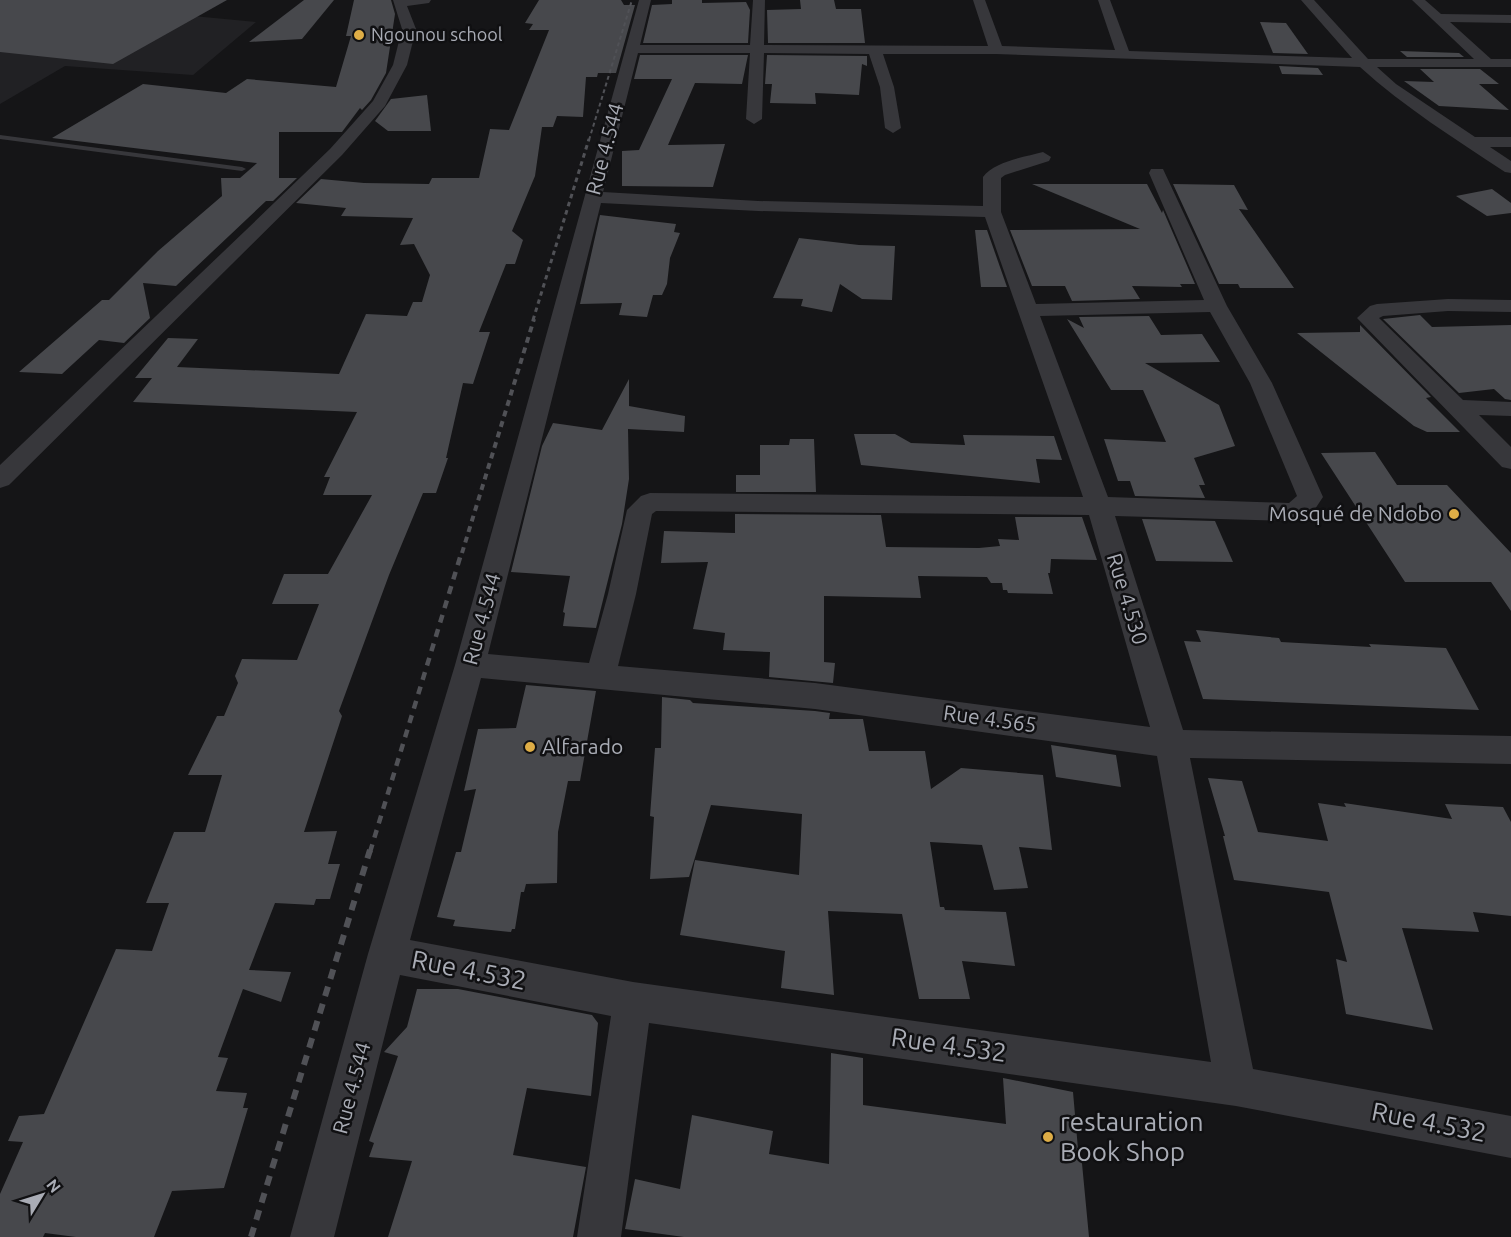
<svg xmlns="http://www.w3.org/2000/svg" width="1511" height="1237" font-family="Ubuntu,sans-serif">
	<rect width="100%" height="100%" fill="#151517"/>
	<path fill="#212124" d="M0 0 172 14 256 22 193 75 65 66 0 104Z"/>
	<g fill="#47484c">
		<path d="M0 0H227L113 64 0 52Z"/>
		<path d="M304 0H334L302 39 249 42Z"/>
		<path d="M354 0H391L395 14 386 73 371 100 362 110 360 108 342 132H279V178H297L273 201H266L176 286 143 283 150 318 124 343 99 340 62 374 19 372 102 300H109L158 251 222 196 221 178H240L257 163 52 138 143 84 226 93 247 79 336 87 351 36H346Z"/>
		<path d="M539 0H621L624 5H635L616 73H598L597 77H586L583 117 557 116 553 127H542L535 176 512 231 523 240 515 264H506L479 332H490L473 384 463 383 446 458H448L436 493H423L389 575 339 711 342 716 304 832 337 831 328 864H340L330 899H316L314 905 275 903 249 970 291 972 281 1002 243 989 218 1057 228 1058 216 1091 247 1093 243 1108H248L224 1188 172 1191 154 1237H76L45 1233 43 1237H0V1194L23 1142 8 1141 19 1116 44 1114 116 949 152 951 169 903H146L174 832H205L222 775H188L217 716H224L238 683 235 676 242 659 297 660 319 604H272L284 574H328L372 495H323L330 477H324L357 412 133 402 152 378H135L168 338 198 339 177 367 339 374 366 314 407 316 413 302H422L430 275 414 244 400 245 413 218 341 216 346 208 296 203 321 179 364 183 429 184 432 178H479L490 129 509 130 549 30H529L533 24 525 23Z"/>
		<path d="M672 0H702V3L746 2 750 10 748 43H643L652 5 672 4Z"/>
		<path d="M800 0H834L836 9H861L865 43H768L767 10 801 9Z"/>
		<path d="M1260 22 1286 23 1308 54 1273 53Z"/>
		<path d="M1400 51 1459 53 1464 57H1407Z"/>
		<path d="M640 55H748L742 84 695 83 668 145 725 144 713 187 622 186V151L639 150 672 79H634Z"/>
		<path d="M767 55 867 56V66L862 64 859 95 815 93 816 104 770 103 772 84H765Z"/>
		<path d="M1279 66 1318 68 1323 75 1282 74Z"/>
		<path d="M1420 69H1480L1499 84H1479L1509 110 1439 106 1404 81 1434 82Z"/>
		<path d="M427 95 431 131H388L375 121 391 99Z"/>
		<path d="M1032 184H1147L1162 213 1163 210 1195 284H1180L1182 287 1132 286 1140 299 1072 301 1065 286H1032L1010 230 1140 229Z"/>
		<path d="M1173 184 1234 185 1248 210 1239 209 1294 288H1240L1238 284H1219Z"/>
		<path d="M1492 189 1511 203V213L1487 216 1456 196Z"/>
		<path d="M600 215 676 224 674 232 680 233 670 258 667 284 662 295H653L647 317 619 315 622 303 580 304Z"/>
		<path d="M975 230H987L1007 287H981Z"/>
		<path d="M799 238 859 245 895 246 892 300 862 299 840 284 832 312 801 306 803 299 773 298Z"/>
		<path d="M1420 315 1432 327 1511 325V400L1505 399 1494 389 1459 393 1383 319Z"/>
		<path d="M1149 316 1161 335 1202 334 1220 362 1145 363 1219 405 1235 446 1194 458 1205 485H1199L1205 498 1135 496 1130 481H1118L1104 439 1166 442 1143 390H1111L1067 319 1084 328 1079 317Z"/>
		<path d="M1360 325 1431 397 1426 398 1460 432H1427L1414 426 1297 333 1360 332Z"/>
		<path d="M629 379V406L685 416 684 432 628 429 629 479 622 524 596 628 563 626 565 613 563 612 570 576 511 572 542 446 553 423 602 430Z"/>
		<path d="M854 434H895L911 443 965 445 963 435 1054 436 1062 460 1036 459 1040 483 861 465Z"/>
		<path d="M790 439H814L816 492H736V475H760V445H789Z"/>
		<path d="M1375 452 1397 485H1447L1511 553V611L1491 582H1405L1321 453Z"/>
		<path d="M735 514 881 515 886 547 979 548 1000 546 998 539 1019 540 1015 517H1082L1097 560 1051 559 1050 573H1048L1053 594 1008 593 1007 590H1003L1002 583H991L987 577 918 576 921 598 824 596V662L835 663 833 683 769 677 770 652 723 650 725 633 693 629 708 562 661 563 664 531 735 533Z"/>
		<path d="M1142 519 1215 521 1233 562 1156 561Z"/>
		<path d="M1196 630 1279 638 1281 642 1371 647 1369 644 1446 648 1479 710 1203 699 1184 641 1201 642Z"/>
		<path d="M526 685 596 691 580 781H568L558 832 557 883 526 884 524 892H521L515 929H512L511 932 453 926 455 920 437 917 456 852H461L476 789 464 791 478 729 516 728Z"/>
		<path d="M662 697 690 700 693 703 815 711 830 713 829 719H863L869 751H925L931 789 961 768 1043 775 1052 850 1019 847 1028 888 994 890 982 845 930 842 940 907H944L945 910 1006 912 1015 966 962 961 970 999H919L902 914 828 911 834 995 781 988 785 951 680 935 695 860 799 875 802 814 711 805 689 877 650 879 654 817 650 816 655 748H661Z"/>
		<path d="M1051 745 1116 755 1121 787 1056 777Z"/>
		<path d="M1208 778 1242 781 1258 832 1328 841 1318 803 1346 807 1344 803 1452 819 1445 804 1503 807 1511 822V916L1473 912 1479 932 1402 928 1433 1030 1346 1014 1336 959 1347 962 1329 892 1234 880 1223 836H1225Z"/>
		<path d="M417 989H458L592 1015 598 1023 591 1096 527 1088 513 1155 586 1167 573 1237H388L412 1161 369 1157 374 1143 369 1141 398 1056 384 1052 407 1027Z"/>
		<path d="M831 1053 863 1058V1105L1006 1124 1003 1078 1073 1092 1078 1149 1081 1153 1089 1237H684L625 1229 635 1179 680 1189 692 1115 773 1131 769 1154 829 1164Z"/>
	</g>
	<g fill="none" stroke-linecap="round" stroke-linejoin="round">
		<path fill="#37373b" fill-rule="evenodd" d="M0 135 242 167 246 169 242 171 0 139Z"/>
		<g fill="#37373b" fill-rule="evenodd">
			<path d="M393 0H431L429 3 407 6 416 29 407 65 385 106 342 155 9 485 0 488V465L245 231 330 149 373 101 393 65 402 29Z"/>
			<path d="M639 0H651L640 45H750L753 0H765L764 45 988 46 973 0H985L1002 46 1115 50 1098 0H1110L1129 51 1352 58 1301 0H1314L1368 59H1474L1412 0H1425L1441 14 1511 15V23L1450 22 1491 59H1511V67H1377L1396 84 1475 137H1511V147H1490L1511 161V173L1505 172C1455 139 1404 107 1360 67L996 54H883L894 87 901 128 893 133 885 128 880 87 869 54 764 53 762 119 754 124 746 119 750 53H638L603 192 758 201 983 206V177C995 161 1025 157 1043 152L1051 157 1049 161 1005 175 1001 178V212L1036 304 1204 300 1149 173 1151 169H1163L1227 306 1272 383 1323 497 1313 512 1293 521 1115 516 1183 730 1511 736V764L1190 758 1253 1069 1511 1116V1158L1236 1106 649 1023 621 1237H577L611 1016 400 975 334 1237H290L368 954 455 665ZM601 203 758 211 985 217 1083 497 650 493 641 496 627 510 608 594 589 663 488 654ZM1210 312 1250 383 1297 496 1289 503 1108 497 1040 316ZM656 511 1089 515 1150 727 815 683 618 666 636 594 652 514ZM481 678 815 709 1157 756 1211 1062 633 982 410 940Z"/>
			<path d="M1448 299 1511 300V312L1448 311 1383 316 1379 318 1463 400 1511 402V416L1479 415 1511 447V469L1502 467 1357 318 1370 306 1377 304Z"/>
		</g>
		<path stroke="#505156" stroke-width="2" stroke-dasharray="4 3" stroke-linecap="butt" d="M589 140 632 0"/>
		<path stroke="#505156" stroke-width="3" stroke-dasharray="4.5 4" stroke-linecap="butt" d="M533 320 589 139"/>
		<path stroke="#505156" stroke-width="4" stroke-dasharray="6 5" stroke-linecap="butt" d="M462 553 534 319"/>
		<path stroke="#505156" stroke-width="4.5" stroke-dasharray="8 7" stroke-linecap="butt" d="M370 852 462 551"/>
		<path stroke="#505156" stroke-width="6" stroke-dasharray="10 8" stroke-linecap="butt" d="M251 1237 370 850"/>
	</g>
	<g fill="#dead46" stroke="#101012" stroke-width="2">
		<circle cx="359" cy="35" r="6"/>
		<circle cx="1454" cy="514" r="6"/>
		<circle cx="530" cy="747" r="6"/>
		<circle cx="1048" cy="1137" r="6"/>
	</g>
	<g text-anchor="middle" stroke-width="5" stroke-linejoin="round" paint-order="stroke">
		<g font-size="18" fill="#a9acb5" stroke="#101012" text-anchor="start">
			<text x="371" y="41">Ngounou school</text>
		</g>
		<g font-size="21" fill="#a9acb5" stroke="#101012">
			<text transform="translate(605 149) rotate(-75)" y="7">Rue 4.544</text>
			<text transform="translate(1127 599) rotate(73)" y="7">Rue 4.530</text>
			<text transform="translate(482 619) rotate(-75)" y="7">Rue 4.544</text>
			<text transform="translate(990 719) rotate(8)" y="7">Rue 4.565</text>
			<text transform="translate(352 1088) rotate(-75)" y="7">Rue 4.544</text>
		</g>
		<g font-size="21" fill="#a9acb5" stroke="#101012" text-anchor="end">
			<text x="1442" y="521">Mosqué de Ndobo</text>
			<text x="542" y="754" text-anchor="start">Alfarado</text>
		</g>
		<g font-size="26" fill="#a9acb5" stroke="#101012">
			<text transform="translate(469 970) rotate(11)" y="9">Rue 4.532</text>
			<text transform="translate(949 1045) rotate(8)" y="9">Rue 4.532</text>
			<text transform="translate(1429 1122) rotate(11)" y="9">Rue 4.532</text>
		</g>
		<g font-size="26" fill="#a9acb5" stroke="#101012" text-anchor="start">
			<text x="1060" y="1131">restauration<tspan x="1060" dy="30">Book Shop</tspan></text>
		</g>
	</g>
	<g transform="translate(42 1195) rotate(52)" stroke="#101012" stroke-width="4.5" paint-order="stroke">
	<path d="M0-4.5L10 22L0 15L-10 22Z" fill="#a9acb5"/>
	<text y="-9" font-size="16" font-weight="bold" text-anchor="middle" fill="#a9acb5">N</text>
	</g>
</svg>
